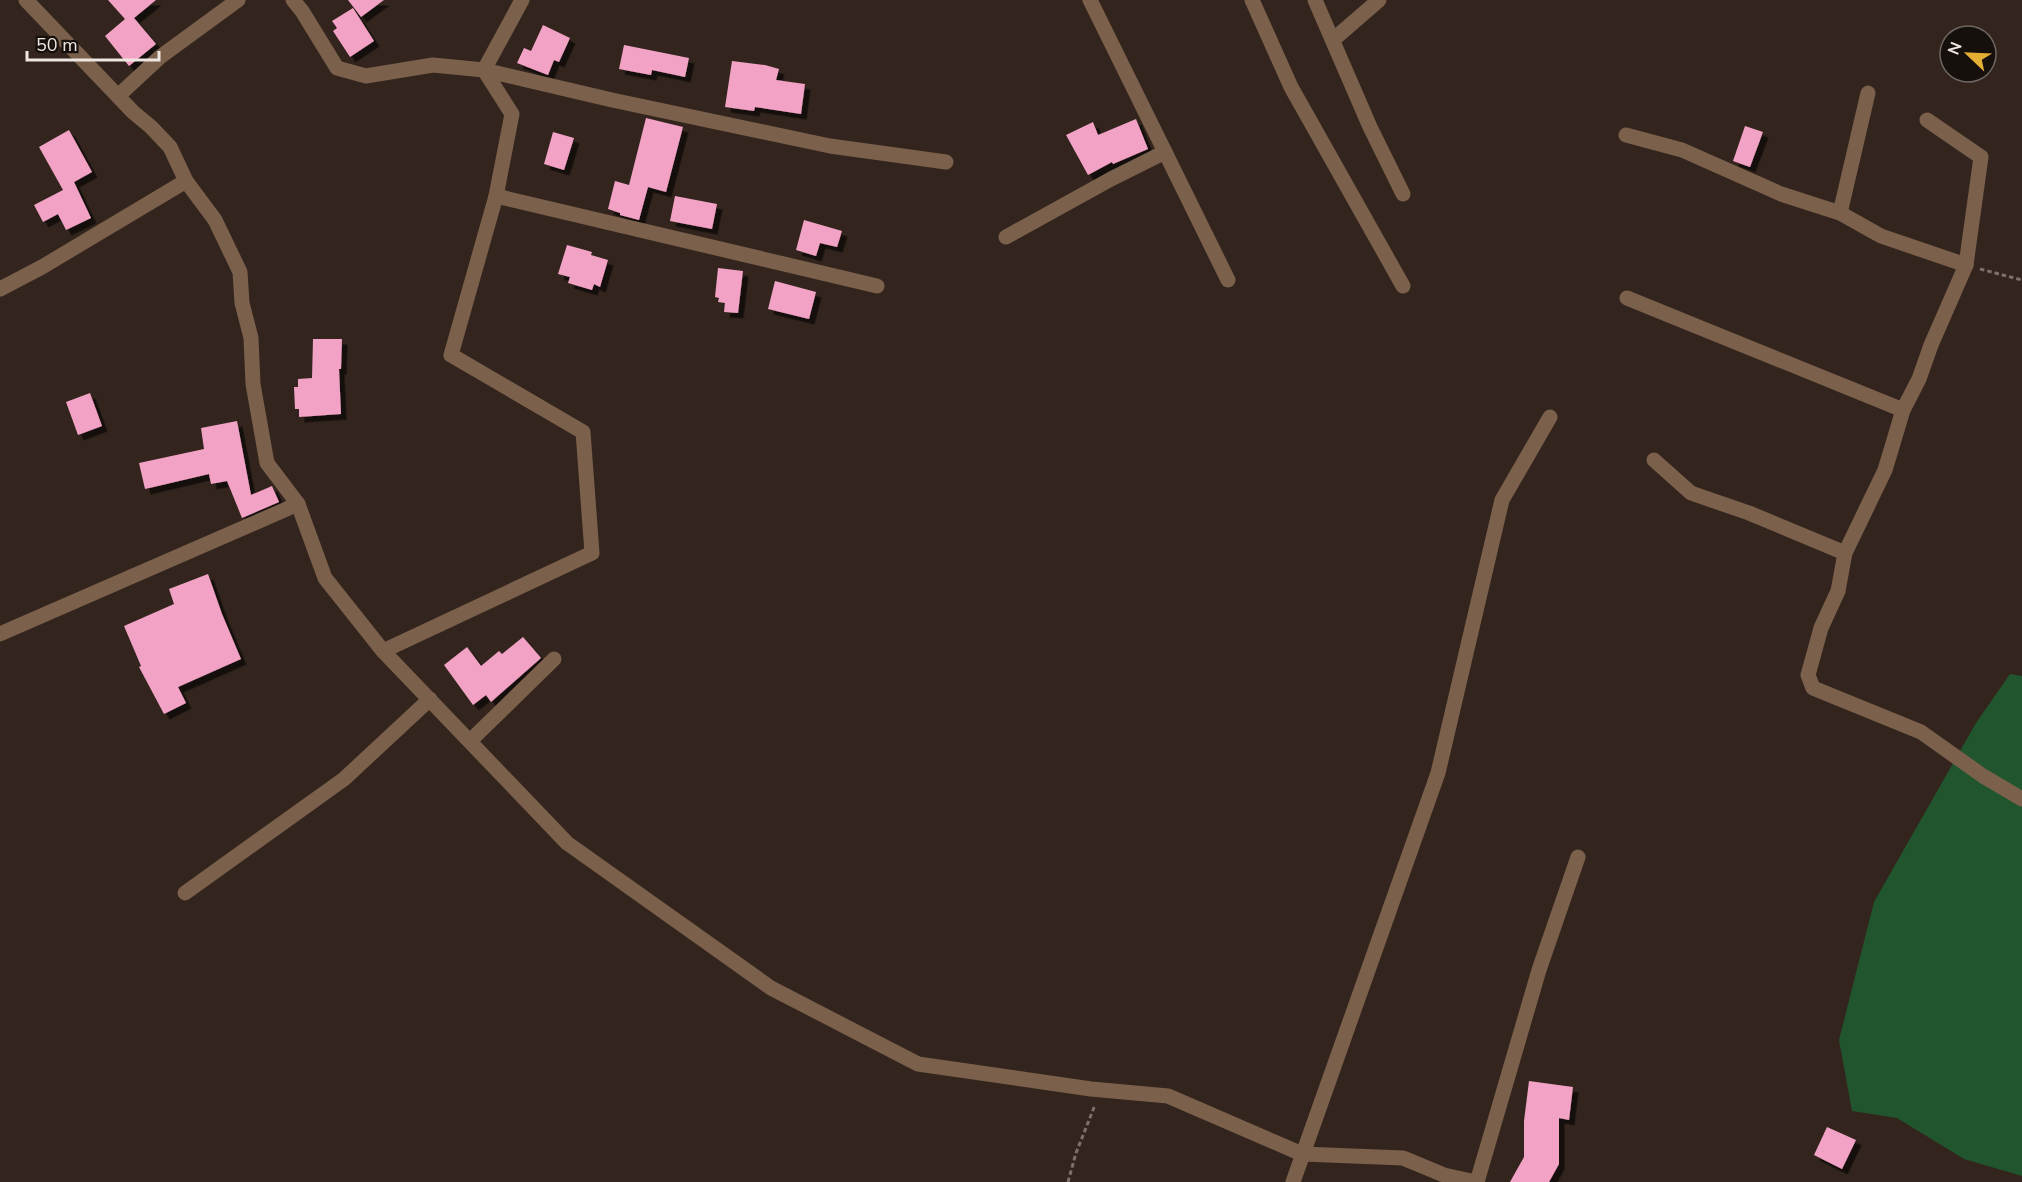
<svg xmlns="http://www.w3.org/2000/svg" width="2022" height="1182" font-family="'Nunito Sans',sans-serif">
	<defs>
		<filter id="shadow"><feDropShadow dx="5.5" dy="5.5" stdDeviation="0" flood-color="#0009"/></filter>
	</defs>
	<rect width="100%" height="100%" fill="#33251d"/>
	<path fill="#21552e" d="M2010 674 2022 676V1176L1964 1159 1897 1118 1852 1111 1839 1040 1874 902 1976 723Z"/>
	<g fill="#f2a3c5" filter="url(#shadow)">
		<path d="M108 0H156L134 18 156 44 129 66 105 36 125 19Z"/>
		<path d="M348 0H384L361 17Z"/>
		<path d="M353 8 374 41 350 57 333 31 337 28 332 21Z"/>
		<path d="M543 25 570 38 559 62 554 60 548 75 517 63 524 48 531 51Z"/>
		<path d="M624 45 689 58 685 77 652 70 651 75 619 69Z"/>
		<path d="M732 61 765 65 779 69 776 80 805 84 801 114 755 107 754 111 725 107Z"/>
		<path d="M646 118 683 127 666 192 648 187 639 220 620 215V213L608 209 615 181 629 185Z"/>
		<path d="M1136 119 1148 149 1113 164 1112 162 1088 175 1066 135 1093 122 1098 135Z"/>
		<path d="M1745 126 1763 132 1750 167 1733 161Z"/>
		<path d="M69 130 92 172 74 182 91 218 66 230 58 214 43 222 34 205 63 190 39 147Z"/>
		<path d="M553 132 574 138 564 170 544 164Z"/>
		<path d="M675 196 717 204 712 229 670 221Z"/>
		<path d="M804 220 842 231 837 247 820 243 816 256 796 250Z"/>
		<path d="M567 245 592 252 591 255 608 260 600 287 594 284 592 290 568 283 570 277 558 274Z"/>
		<path d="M718 268 743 271 738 313 724 312 725 303 718 302 719 298 715 297Z"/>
		<path d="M775 281 816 292 809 319 768 309Z"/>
		<path d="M313 339H342L341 369H339L341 414 299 417V409H295L294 387H298V379L312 378Z"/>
		<path d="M90 393 102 426 78 435 66 402Z"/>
		<path d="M237 421 251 495 272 486 279 502 242 518 227 481 211 484 209 474 145 489 139 463 204 449 201 428Z"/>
		<path d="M208 574 222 614 241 659 178 687 186 703 164 714 139 667 141 666 124 626 174 604 169 589Z"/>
		<path d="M523 637 541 658 491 702 486 695 473 705 444 665 467 647 481 666 499 651 502 654Z"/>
		<path d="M1529 1081 1573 1087 1569 1120 1559 1118V1164L1549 1182H1510L1524 1157V1121Z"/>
		<path d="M1827 1127 1856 1140 1842 1169 1814 1155Z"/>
	</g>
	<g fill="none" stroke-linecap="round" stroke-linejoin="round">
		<g stroke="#7d716a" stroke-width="3" stroke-dasharray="4.5 3" stroke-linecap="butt">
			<path d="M1980 269 2022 280"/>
			<path d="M1068 1182 1076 1153 1095 1105"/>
		</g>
		<g stroke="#7b604c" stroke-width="15">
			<path d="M26 0 133 112 151 127 170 147 186 181 215 220 240 272 242 303 251 338 253 384 267 463 298 504 325 578 383 651 567 843 771 988 918 1064 1091 1089 1168 1096 1302 1154 1403 1158 1444 1175 1476 1182"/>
			<path d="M293 0 302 11 337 68 366 76 433 65 484 70 522 0"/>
			<path d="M1252 0 1291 87 1403 286"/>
			<path d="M1315 0 1370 127 1403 194"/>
			<path d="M1334 39 1379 0"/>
			<path d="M118 96 160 57 238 0"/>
			<path d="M1927 120 1981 157 1966 265 1931 345 1919 379 1903 410 1885 470 1845 553 1838 591 1821 628 1808 675 1813 688 1921 732 1983 776 2022 799"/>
			<path d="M1626 135 1682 150 1781 194 1840 213 1881 236 1966 265"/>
			<path d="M1165 152 1228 280"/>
			<path d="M496 196 877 286"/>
			<path d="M1840 213 1868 93"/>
			<path d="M1006 237 1111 179 1165 152 1090 0"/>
			<path d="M0 289 42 267 186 181"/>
			<path d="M1627 298 1903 410"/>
			<path d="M1654 460 1691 493 1749 513 1845 553"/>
			<path d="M0 634 298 504"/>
			<path d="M383 651 592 553 583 432 451 355 496 196 512 114 484 70 612 100 830 146 946 162"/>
			<path d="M470 741 554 659"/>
			<path d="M185 893 344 779 430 699"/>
			<path d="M1293 1182 1438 773 1502 500 1550 417"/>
			<path d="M1477 1182 1539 970 1578 857"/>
		</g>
	</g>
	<g transform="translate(1968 54) rotate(293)"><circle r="28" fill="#16100c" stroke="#6d6661" stroke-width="1.5"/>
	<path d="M0-4.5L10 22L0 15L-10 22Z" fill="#e4ae35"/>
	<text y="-9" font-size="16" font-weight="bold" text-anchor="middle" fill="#f0e6e1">N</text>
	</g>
	<path d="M27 51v9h132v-9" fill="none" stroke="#f0e6e1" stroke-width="3"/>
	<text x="36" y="51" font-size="18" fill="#f0e6e1" stroke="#16100c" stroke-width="4.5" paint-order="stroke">50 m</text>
</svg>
